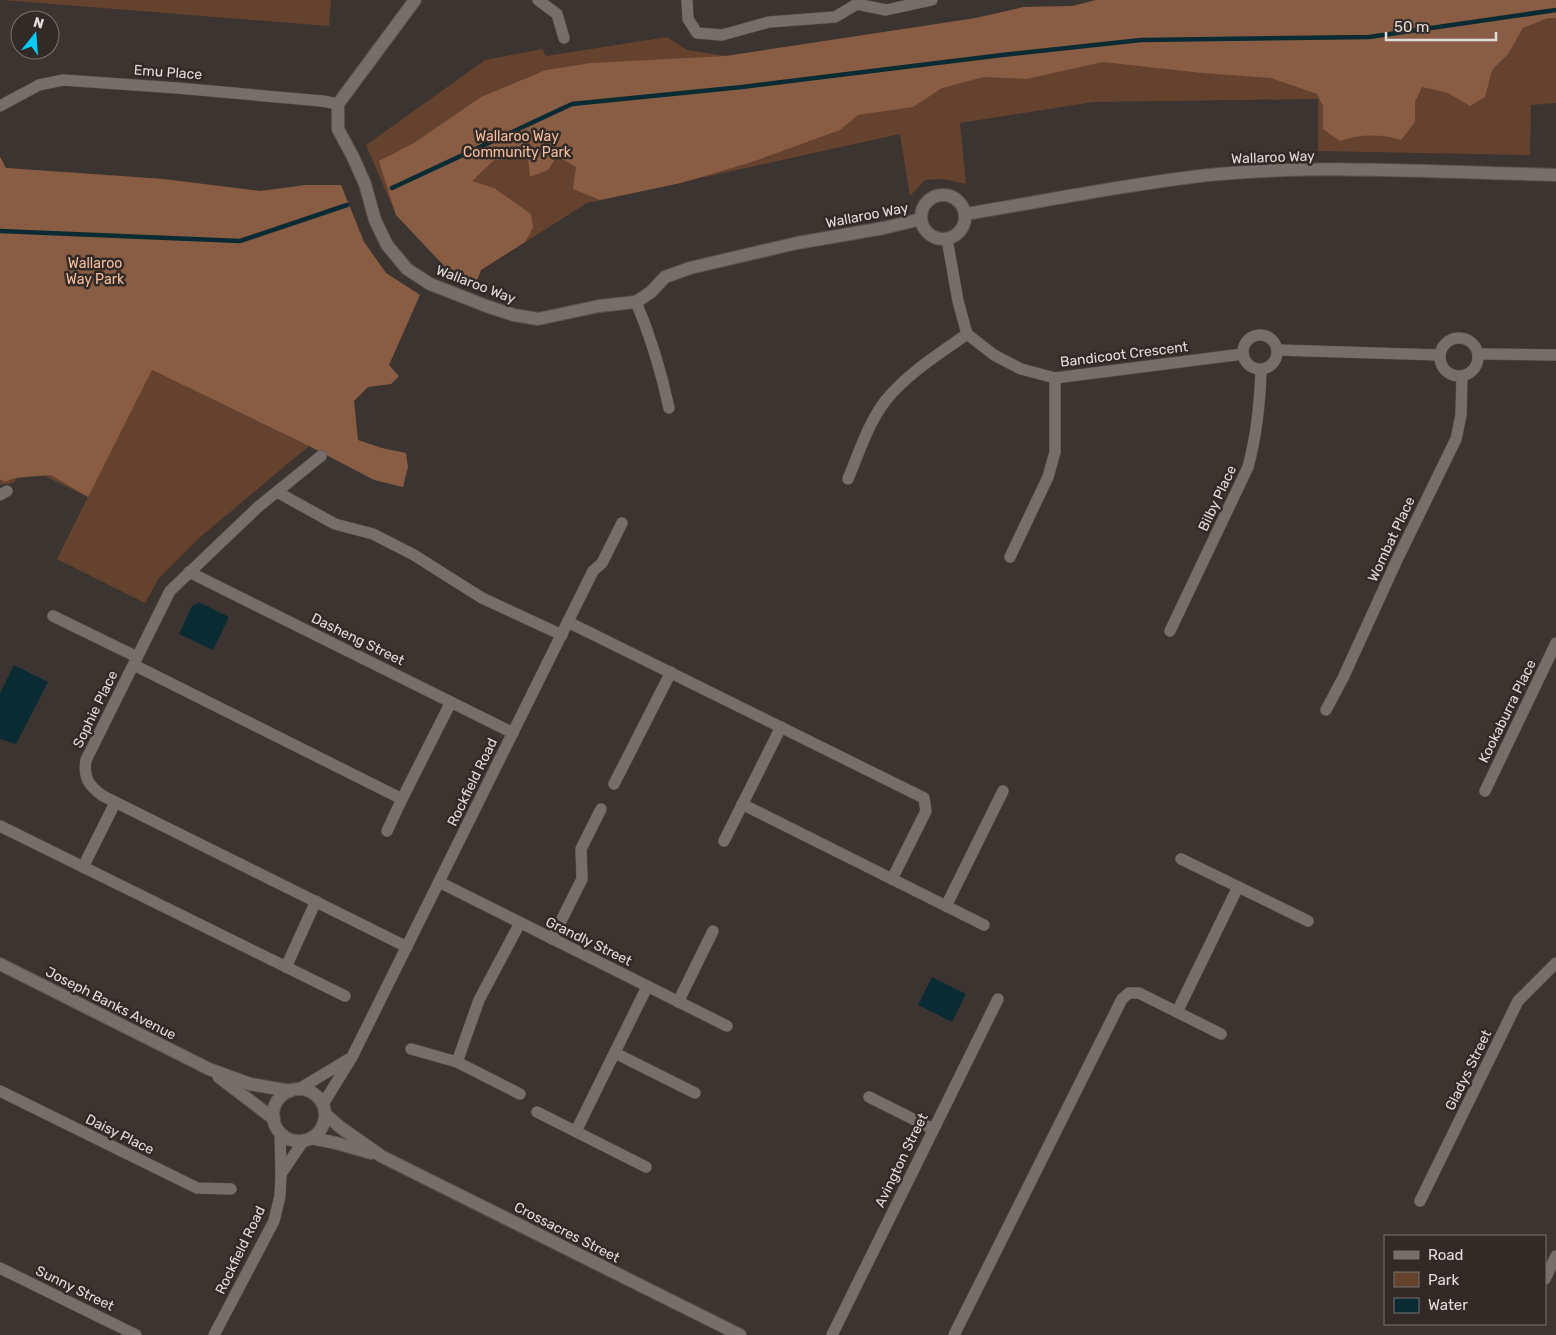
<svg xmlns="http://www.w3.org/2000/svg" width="1556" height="1335" font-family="Rubik,sans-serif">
	<rect width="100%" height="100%" fill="#3b3431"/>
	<g fill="#65422d">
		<path d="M3 0H331L329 26Z"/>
		<path d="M1096 0H1556V103L1531 105 1530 155 1318 151V99L1093 102 960 123 966 184 943 179 925 180 910 196 900 134 587 203 481 270 476 283 448 270 396 215 366 145 485 60 542 49 546 56 667 37 687 50 726 56 976 18 1024 7 1073 6Z"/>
		<path d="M0 157 6 168 163 179 261 191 306 185H341L364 242 386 273 420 295 152 370 309 446 198 539 159 578 145 603 57 559 88 497 24 466 14 483 0 485Z"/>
	</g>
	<g fill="#885d44">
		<path d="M1096 0H1556V18H1548L1523 28 1508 54 1492 70 1485 97 1470 106 1448 93 1422 87 1415 102V122L1401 140C1380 134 1362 134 1340 141L1323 129V106L1317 94 1271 78 1202 73 1103 62 1026 79 984 77 942 88 913 107 858 115 840 130 752 162 681 183 600 200 573 189 576 167 557 156 548 170 530 177 528 157 494 160 472 181 494 188 531 214 533 228 525 242 481 270 476 283 448 270 396 215 379 161 414 143 481 97 546 70 591 63 726 56 976 18 1024 7 1073 6Z"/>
		<path d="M0 157 6 168 163 179 261 191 306 185H341L364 242 386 273 420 295 389 365 399 376 391 384 368 387 354 401 358 440 382 448 406 453 408 467 403 487 374 480 309 446 152 370 88 497 51 475 14 478 5 482 0 479Z"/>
	</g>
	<g fill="#0b2b34">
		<path d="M199 602 229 617 213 650 179 634 192 606Z"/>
		<path d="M14 665 48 682 16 744 0 739V693Z"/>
		<path d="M932 977 966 994 952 1022 918 1005Z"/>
	</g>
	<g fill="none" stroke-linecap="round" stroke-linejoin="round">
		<g stroke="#0b2b34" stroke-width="4.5">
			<path d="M392 188 572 104 742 87 1002 55 1141 40 1369 37 1556 10"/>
			<path d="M0 231 240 241 347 205"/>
		</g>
		<g stroke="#57524f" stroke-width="12">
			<g id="minor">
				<path d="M538 0 557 14 564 38"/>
				<path d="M687 0 688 19 697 33 722 35 769 22 835 17 857 4 886 10 932 0"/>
				<path d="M0 106 39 85 63 80 177 88 322 101 338 104"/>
				<path d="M947 239 958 301 967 334 994 355 1021 369 1055 378 1243 354"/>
				<path d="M636 302C651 337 661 371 669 408"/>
				<circle cx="1260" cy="352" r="17"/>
				<circle cx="1459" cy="357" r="19"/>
				<path d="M1278 350 1439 355"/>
				<path d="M1478 354 1556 355"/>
				<path d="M321 456 258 507 170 591 86 760C83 778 89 786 103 796L407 947"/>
				<path d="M848 479C859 453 868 423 886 400 908 373 939 354 967 334"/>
				<path d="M277 492 335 524 373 534 414 555 482 598 562 635"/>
				<path d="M0 495 7 491"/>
				<path d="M1010 557 1048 477 1055 452V378"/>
				<path d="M189 572 513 733"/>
				<path d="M53 616 137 657"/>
				<path d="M568 622 924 798 926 811 892 879 742 804"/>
				<path d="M1170 631 1248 467C1257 434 1260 403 1261 370"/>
				<path d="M134 665 402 799 451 702"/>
				<path d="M1326 710 1343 678 1396 562 1456 439 1461 415 1462 376"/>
				<path d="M614 784 671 672"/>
				<path d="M1485 791 1556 643"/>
				<path d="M0 826 345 996"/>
				<path d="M387 831 402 799"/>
				<path d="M724 841 781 727"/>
				<path d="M1181 859 1308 921"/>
				<path d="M83 867 115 803"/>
				<path d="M892 879 984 925"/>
				<path d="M439 882 727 1026"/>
				<path d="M946 906 1003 791"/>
				<path d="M552 939 582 879 581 849 601 809"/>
				<path d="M286 967 316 901"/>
				<path d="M678 1002 713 931"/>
				<path d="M1177 1012 1238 887"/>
				<path d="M411 1049 457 1062 520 1094"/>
				<path d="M615 1053 695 1093"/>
				<path d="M457 1062 479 1000 520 923"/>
				<path d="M299 1089 349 1059"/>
				<path d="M0 1091 197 1188 231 1189"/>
				<path d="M869 1097 933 1129"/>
				<path d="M323 1104 352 1057 593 571 602 563 622 523"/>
				<path d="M537 1112 646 1167"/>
				<path d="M576 1131 647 987"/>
				<path d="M281 1174 304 1140"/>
				<path d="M1420 1201 1518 1001 1556 963"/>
				<path d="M0 1268 136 1335"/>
				<path d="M1545 1279 1556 1256"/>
				<path d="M214 1335 274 1221 280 1196 281 1174 280 1132"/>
				<path d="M832 1335 998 999"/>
				<path d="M954 1335 1122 999 1129 993H1139L1221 1034"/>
			</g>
		</g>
		<g stroke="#57524f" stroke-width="14">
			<g id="tertiary">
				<path d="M415 0 338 104V129L353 157 365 184 375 220 387 245 407 269 430 284 489 307 514 315 538 319 599 306 636 302 651 292 665 277 690 268 797 243 884 228 921 219"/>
				<circle cx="943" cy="217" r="22"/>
				<path d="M965 214C1046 201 1127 184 1208 175 1323 164 1440 172 1556 175"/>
				<path d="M0 964 209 1069 250 1084 290 1091"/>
				<path d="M219 1077 274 1119"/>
				<circle cx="299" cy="1115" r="26"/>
				<path d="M325 1114 340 1127 381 1156 740 1335"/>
				<path d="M311 1138 336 1143 371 1153"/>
			</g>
		</g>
		<use href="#minor" stroke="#756e6a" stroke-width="11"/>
		<use href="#tertiary" stroke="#756e6a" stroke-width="12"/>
	</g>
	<g text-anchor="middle" stroke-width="5" stroke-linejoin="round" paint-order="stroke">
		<g font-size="14" fill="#e1dddb" stroke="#312a27">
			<text transform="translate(168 72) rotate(4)" y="5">Emu Place</text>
			<text transform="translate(1273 157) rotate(-2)" y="5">Wallaroo Way</text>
			<text transform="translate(867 215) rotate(-11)" y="5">Wallaroo Way</text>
			<text transform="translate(476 284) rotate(21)" y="5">Wallaroo Way</text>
			<text transform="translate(1124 354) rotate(-7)" y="5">Bandicoot Crescent</text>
			<text transform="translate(1217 498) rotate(-65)" y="5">Bilby Place</text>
			<text transform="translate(1391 539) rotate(-65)" y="5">Wombat Place</text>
			<text transform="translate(358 639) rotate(26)" y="5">Dasheng Street</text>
			<text transform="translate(95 709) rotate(-64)" y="5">Sophie Place</text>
			<text transform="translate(1507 711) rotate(-64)" y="5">Kookaburra Place</text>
			<text transform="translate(472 782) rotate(-64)" y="5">Rockfield Road</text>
			<text transform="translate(589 941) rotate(26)" y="5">Grandly Street</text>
			<text transform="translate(111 1003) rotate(27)" y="5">Joseph Banks Avenue</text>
			<text transform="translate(1468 1070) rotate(-64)" y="5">Gladys Street</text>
			<text transform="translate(120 1134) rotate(26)" y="5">Daisy Place</text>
			<text transform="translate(901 1160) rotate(-64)" y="5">Avington Street</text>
			<text transform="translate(567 1232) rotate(27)" y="5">Crossacres Street</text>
			<text transform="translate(240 1250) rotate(-64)" y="5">Rockfield Road</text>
			<text transform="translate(75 1288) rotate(26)" y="5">Sunny Street</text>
		</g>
		<g font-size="14" fill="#f6be9e" stroke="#312a27">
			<text x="517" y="141">Wallaroo Way<tspan x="517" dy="16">Community Park</tspan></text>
			<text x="95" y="268">Wallaroo<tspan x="95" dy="16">Way Park</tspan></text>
		</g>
	</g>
	<rect x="1384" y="1235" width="162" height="90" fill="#312a27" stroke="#77726f"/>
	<rect x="1394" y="1251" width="25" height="8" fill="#756e6a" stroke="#77726f"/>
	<text x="1428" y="1260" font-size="15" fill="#e1dddb">Road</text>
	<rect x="1394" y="1272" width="25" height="15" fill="#65422d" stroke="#77726f"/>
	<text x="1428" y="1285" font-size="15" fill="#e1dddb">Park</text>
	<rect x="1394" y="1298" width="25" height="15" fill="#0b2b34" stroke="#77726f"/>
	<text x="1428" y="1310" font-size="15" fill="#e1dddb">Water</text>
	<g transform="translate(35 35) rotate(17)"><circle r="24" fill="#312a27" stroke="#77726f"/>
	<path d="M0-4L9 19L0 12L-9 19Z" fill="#03cbf9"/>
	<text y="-8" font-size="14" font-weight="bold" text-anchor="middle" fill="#e1dddb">N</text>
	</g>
	<path d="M1386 32v8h110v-8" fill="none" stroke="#e1dddb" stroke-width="2.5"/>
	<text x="1394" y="32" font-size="15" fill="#e1dddb" stroke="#312a27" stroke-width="4" paint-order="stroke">50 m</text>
</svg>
